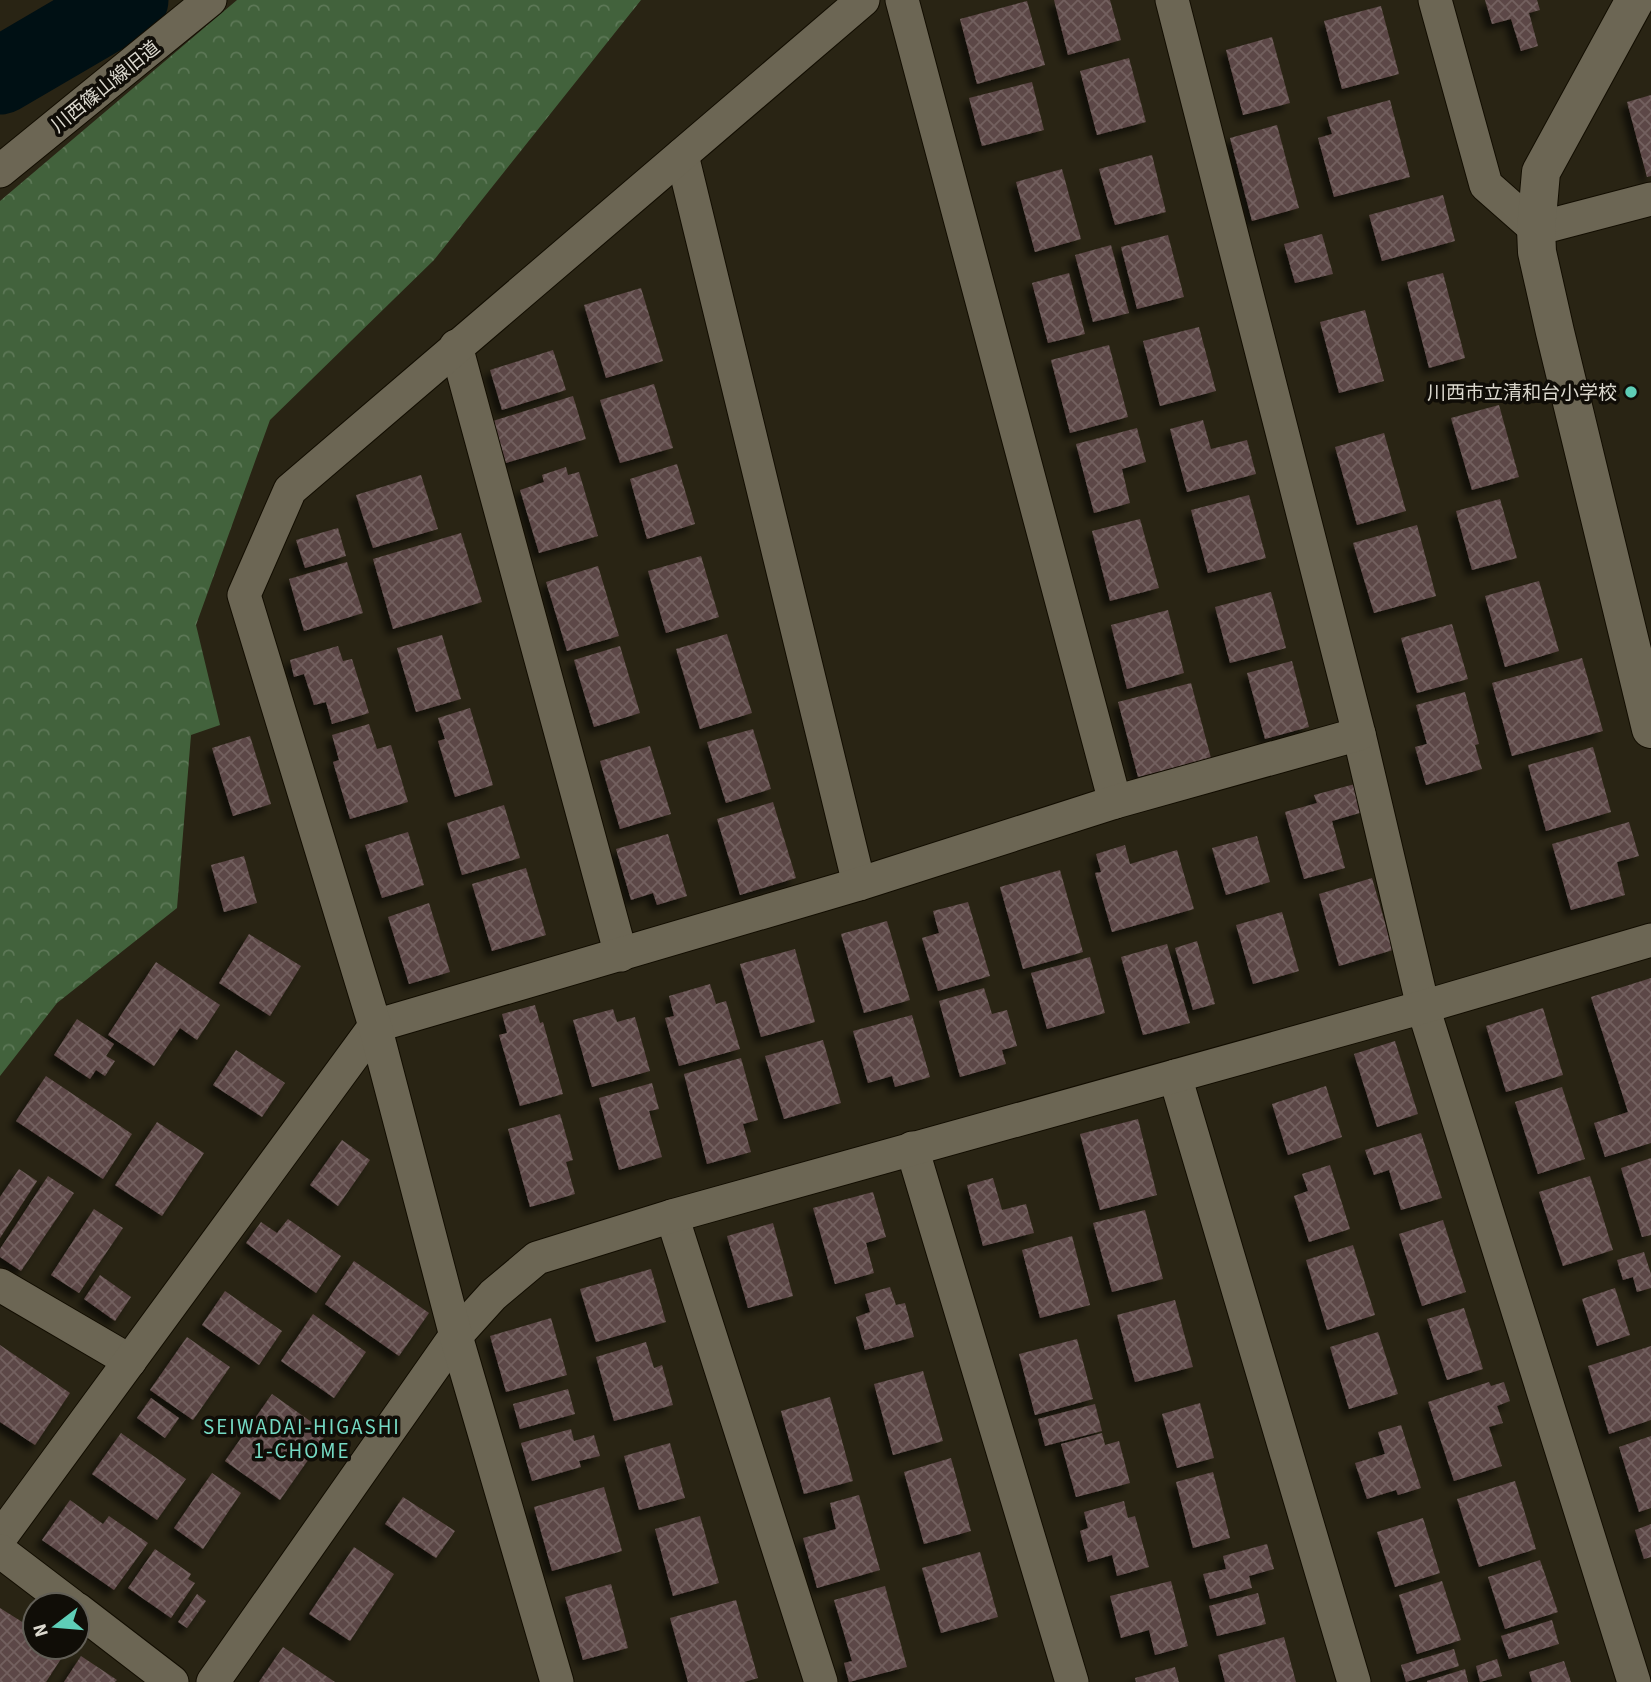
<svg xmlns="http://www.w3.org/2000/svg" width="1651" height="1682" font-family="'Source Sans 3','Noto Sans JP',sans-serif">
	<defs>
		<pattern id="forest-crowns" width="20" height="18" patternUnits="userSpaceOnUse" patternTransform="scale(1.75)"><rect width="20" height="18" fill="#42623c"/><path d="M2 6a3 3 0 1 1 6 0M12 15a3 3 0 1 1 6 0" fill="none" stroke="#5d7857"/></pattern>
		<pattern id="building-cross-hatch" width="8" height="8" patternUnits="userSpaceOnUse" patternTransform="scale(1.75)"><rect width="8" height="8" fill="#5c4746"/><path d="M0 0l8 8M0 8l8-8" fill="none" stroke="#736160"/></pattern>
		<filter id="shadow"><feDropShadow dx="-6" dy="6" stdDeviation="3.5" flood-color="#0009"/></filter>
	</defs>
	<rect width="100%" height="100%" fill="#292414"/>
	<path fill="url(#forest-crowns)" d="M237 0H641L434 260 270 420 196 625 220 725 191 735 177 908 57 1003 0 1076V201Z"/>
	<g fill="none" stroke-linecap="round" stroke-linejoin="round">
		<path stroke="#001014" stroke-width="77" d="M0 76 130 0"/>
	</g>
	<g fill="url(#building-cross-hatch)" filter="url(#shadow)">
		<path d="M1054 0H1110L1121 40 1068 55Z"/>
		<path d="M1485 0H1537L1540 10 1529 13 1538 46 1521 51 1511 19 1492 24Z"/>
		<path d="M1027 1 1045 65 977 84 960 19Z"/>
		<path d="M1381 6 1399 74 1342 89 1324 21Z"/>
		<path d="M1272 37 1290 103 1243 115 1226 50Z"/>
		<path d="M1129 58 1146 122 1097 135 1080 71Z"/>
		<path d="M1032 82 1044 130 982 146 969 98Z"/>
		<path d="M1651 95V176L1647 177 1627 102Z"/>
		<path d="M1390 100 1410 177 1334 197 1318 138 1332 134 1327 117Z"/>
		<path d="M1277 125 1299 208 1252 221 1230 138Z"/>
		<path d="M1152 155 1166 212 1115 225 1099 169Z"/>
		<path d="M1062 169 1081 239 1035 252 1016 182Z"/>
		<path d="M1443 195 1455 241 1382 261 1369 215Z"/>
		<path d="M1322 234 1333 274 1295 283 1284 244Z"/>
		<path d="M1168 235 1184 297 1137 309 1121 247Z"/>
		<path d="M1111 245 1129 313 1093 322 1075 255Z"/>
		<path d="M1069 273 1085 334 1048 343 1032 283Z"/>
		<path d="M1443 273 1465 358 1429 368 1407 282Z"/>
		<path d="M641 288 663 361 606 378 584 305Z"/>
		<path d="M1365 310 1384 381 1339 393 1320 322Z"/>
		<path d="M1199 327 1216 391 1160 406 1143 341Z"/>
		<path d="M1109 345 1128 417 1070 433 1051 360Z"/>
		<path d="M553 350 566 390 502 410 490 370Z"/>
		<path d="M654 384 673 448 620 463 600 400Z"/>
		<path d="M573 396 586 439 506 463 493 421Z"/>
		<path d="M1499 405 1519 477 1472 490 1451 418Z"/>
		<path d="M1203 420 1211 449 1247 440 1256 474 1187 492 1170 429Z"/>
		<path d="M1137 428 1146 462 1122 469 1130 503 1094 513 1076 444Z"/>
		<path d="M1384 433 1406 511 1357 525 1335 447Z"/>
		<path d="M677 464 695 524 647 539 630 479Z"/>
		<path d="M566 467 568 475 579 472 598 536 539 553 520 490 544 482 542 475Z"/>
		<path d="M421 475 438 529 373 548 356 495Z"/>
		<path d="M1249 495 1266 558 1208 573 1191 510Z"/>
		<path d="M1500 499 1517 558 1472 570 1456 511Z"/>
		<path d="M1140 519 1159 588 1110 601 1092 531Z"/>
		<path d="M1417 525 1436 596 1374 613 1353 543Z"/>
		<path d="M338 528 346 556 305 568 296 540Z"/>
		<path d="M461 533 482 602 393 629 373 559Z"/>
		<path d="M701 556 719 617 666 633 648 571Z"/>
		<path d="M347 562 363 613 304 631 289 579Z"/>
		<path d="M598 566 619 636 567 651 546 582Z"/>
		<path d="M1539 581 1559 651 1505 667 1485 596Z"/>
		<path d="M1271 592 1286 648 1230 663 1215 607Z"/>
		<path d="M1168 610 1184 673 1127 689 1111 625Z"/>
		<path d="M1452 624 1468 679 1417 693 1401 638Z"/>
		<path d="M727 634 752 713 700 729 676 649Z"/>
		<path d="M442 635 461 699 416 712 397 648Z"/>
		<path d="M338 646 343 661 352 659 369 713 332 724 326 702 314 705 304 674 294 677 290 660Z"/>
		<path d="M620 646 640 713 594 727 574 660Z"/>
		<path d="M1582 658 1603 731 1512 756 1492 683Z"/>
		<path d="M1292 661 1309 727 1265 739 1247 673Z"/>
		<path d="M1191 683 1211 758 1138 777 1118 702Z"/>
		<path d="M1465 692 1479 744 1475 745 1482 769 1426 785 1415 747 1427 744 1416 705Z"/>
		<path d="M470 708 493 785 455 797 438 741 445 739 438 718Z"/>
		<path d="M369 724 377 749 391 745 408 802 350 819 333 762 339 760 332 735Z"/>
		<path d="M753 729 771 789 726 803 707 742Z"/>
		<path d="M250 736 271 804 233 816 212 748Z"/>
		<path d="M650 746 671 814 620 829 600 761Z"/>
		<path d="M1593 747 1611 812 1546 831 1528 765Z"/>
		<path d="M1355 784 1363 812 1332 821 1345 868 1304 879 1285 812 1317 803 1314 795Z"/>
		<path d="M773 802 796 878 740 895 717 819Z"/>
		<path d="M504 805 520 858 462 875 447 823Z"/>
		<path d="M1629 822 1639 856 1617 862 1625 895 1571 910 1552 844Z"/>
		<path d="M408 832 424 885 382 898 365 845Z"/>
		<path d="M668 834 687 896 657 905 653 893 631 900 616 849Z"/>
		<path d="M1257 836 1270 882 1226 895 1212 848Z"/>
		<path d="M1125 845 1130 864 1177 850 1194 909 1112 932 1095 873 1101 872 1096 854Z"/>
		<path d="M244 856 257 903 224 912 211 865Z"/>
		<path d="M526 868 546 935 492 951 472 884Z"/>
		<path d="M1060 870 1083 952 1023 969 1000 887Z"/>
		<path d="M1372 878 1393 950 1339 966 1319 894Z"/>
		<path d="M968 902 990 976 938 991 922 938 939 933 933 911Z"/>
		<path d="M429 903 450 972 409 984 388 917Z"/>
		<path d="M1282 912 1299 971 1253 984 1236 925Z"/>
		<path d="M887 921 910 1000 864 1013 841 934Z"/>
		<path d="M249 934 301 966 270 1016 219 983Z"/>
		<path d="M1197 941 1215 1004 1193 1010 1175 948Z"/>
		<path d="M1167 944 1190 1023 1143 1035 1121 957Z"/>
		<path d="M795 949 815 1022 761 1037 740 964Z"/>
		<path d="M1090 957 1105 1013 1047 1029 1031 973Z"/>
		<path d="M156 962 220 1005 197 1040 180 1028 154 1066 108 1035Z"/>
		<path d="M1651 978V1143L1605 1157 1594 1123 1628 1112 1591 997Z"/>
		<path d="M710 984 716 1004 726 1001 740 1049 679 1066 665 1018 674 1016 669 996Z"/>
		<path d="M984 988 992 1014 1007 1010 1017 1046 1002 1050 1006 1064 960 1077 939 1001Z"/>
		<path d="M535 1005 540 1023 543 1022 563 1094 520 1106 499 1035 507 1033 502 1014Z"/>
		<path d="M1543 1008 1563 1075 1506 1092 1486 1026Z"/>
		<path d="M613 1009 617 1022 635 1017 650 1071 592 1087 573 1020Z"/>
		<path d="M912 1015 930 1077 895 1087 892 1076 868 1083 853 1031Z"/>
		<path d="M77 1019 114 1044 106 1056 115 1061 105 1076 96 1070 90 1079 54 1055Z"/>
		<path d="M823 1040 841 1103 784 1119 765 1056Z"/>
		<path d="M1395 1041 1418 1114 1377 1127 1354 1054Z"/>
		<path d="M236 1050 285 1083 262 1117 213 1085Z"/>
		<path d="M741 1058 758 1120 743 1124 751 1152 707 1164 684 1074Z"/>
		<path d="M46 1076 132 1134 103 1179 16 1121Z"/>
		<path d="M652 1083 659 1109 649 1111 662 1157 619 1170 599 1098Z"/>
		<path d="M1326 1086 1342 1137 1288 1155 1272 1104Z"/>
		<path d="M1562 1087 1585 1159 1538 1174 1515 1102Z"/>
		<path d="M560 1114 573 1160 566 1162 575 1194 530 1207 508 1129Z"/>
		<path d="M1138 1119 1157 1195 1100 1210 1080 1134Z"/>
		<path d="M157 1122 204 1153 162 1216 115 1185Z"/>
		<path d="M1421 1133 1442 1198 1401 1210 1389 1170 1374 1175 1365 1150Z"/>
		<path d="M342 1140 370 1160 338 1206 310 1185Z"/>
		<path d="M1651 1158V1235L1642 1237 1621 1168Z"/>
		<path d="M1330 1165 1350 1229 1309 1242 1294 1196 1308 1191 1302 1174Z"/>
		<path d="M19 1169 37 1181 0 1238V1197Z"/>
		<path d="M48 1176 74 1193 21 1271 0 1257V1249Z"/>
		<path d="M1590 1176 1613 1250 1563 1266 1539 1192Z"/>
		<path d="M993 1178 1002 1210 1026 1204 1034 1233 983 1246 967 1185Z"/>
		<path d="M873 1192 886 1237 866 1243 874 1273 835 1284 813 1208Z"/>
		<path d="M94 1209 123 1228 79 1293 51 1275Z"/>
		<path d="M1145 1210 1163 1279 1112 1292 1093 1223Z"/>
		<path d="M288 1219 341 1256 316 1293 246 1243 261 1222 277 1233Z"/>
		<path d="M1443 1220 1466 1292 1422 1306 1399 1234Z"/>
		<path d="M773 1223 793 1296 748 1308 727 1236Z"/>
		<path d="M1072 1236 1090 1305 1040 1318 1022 1250Z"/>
		<path d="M1353 1245 1375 1315 1327 1330 1306 1260Z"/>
		<path d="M1644 1252 1651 1274V1288L1637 1292 1633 1277 1623 1280 1617 1260Z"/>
		<path d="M354 1261 429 1313 399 1356 325 1304Z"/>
		<path d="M651 1269 666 1322 596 1342 580 1289Z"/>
		<path d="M100 1275 131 1297 115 1321 84 1299Z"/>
		<path d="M890 1287 896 1305 905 1303 914 1337 865 1350 856 1317 870 1312 865 1294Z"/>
		<path d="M1615 1288 1630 1335 1597 1346 1582 1299Z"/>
		<path d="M225 1291 282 1331 259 1365 202 1325Z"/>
		<path d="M1175 1300 1193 1367 1135 1382 1117 1315Z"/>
		<path d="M1464 1308 1483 1369 1447 1380 1427 1319Z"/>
		<path d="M313 1314 366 1352 334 1398 281 1361Z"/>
		<path d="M551 1318 567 1375 506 1392 490 1336Z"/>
		<path d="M1378 1332 1398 1394 1349 1409 1330 1347Z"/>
		<path d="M187 1337 230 1367 193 1420 150 1390Z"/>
		<path d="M1077 1339 1093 1399 1035 1415 1019 1354Z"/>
		<path d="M646 1342 654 1368 662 1365 673 1405 614 1421 596 1357Z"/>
		<path d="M0 1345 70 1393 35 1445 0 1422Z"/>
		<path d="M1651 1346V1420L1609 1434 1588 1366Z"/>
		<path d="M923 1371 943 1441 893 1455 874 1384Z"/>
		<path d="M1489 1382 1491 1386 1504 1382 1510 1401 1497 1406 1503 1423 1489 1427 1502 1466 1454 1481 1428 1402Z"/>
		<path d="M568 1389 575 1414 520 1429 513 1404Z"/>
		<path d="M272 1394 327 1433 280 1500 225 1461Z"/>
		<path d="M830 1397 853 1481 804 1494 781 1411Z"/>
		<path d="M151 1398 179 1418 165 1438 137 1418Z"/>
		<path d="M1200 1403 1214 1458 1177 1468 1162 1414Z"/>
		<path d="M1095 1404 1102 1431 1045 1446 1038 1419Z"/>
		<path d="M1401 1425 1421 1488 1398 1495 1396 1490 1367 1499 1355 1463 1385 1454 1378 1432Z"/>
		<path d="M571 1429 574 1441 594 1435 600 1456 579 1461 581 1467 532 1481 521 1443Z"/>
		<path d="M121 1433 186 1479 157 1520 92 1474Z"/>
		<path d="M1102 1433 1105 1445 1119 1441 1130 1483 1076 1497 1061 1444Z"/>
		<path d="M1651 1436V1508L1639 1512 1619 1447Z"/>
		<path d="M670 1443 685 1498 639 1510 624 1456Z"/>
		<path d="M951 1458 971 1531 924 1544 904 1472Z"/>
		<path d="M1213 1472 1230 1538 1193 1548 1176 1482Z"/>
		<path d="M212 1473 241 1493 203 1549 174 1528Z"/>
		<path d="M1515 1481 1536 1549 1479 1567 1457 1499Z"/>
		<path d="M604 1487 622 1551 552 1571 534 1507Z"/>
		<path d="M859 1495 880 1570 817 1588 803 1538 836 1529 830 1503Z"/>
		<path d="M403 1497 455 1531 436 1558 385 1524Z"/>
		<path d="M70 1500 103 1524 109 1516 148 1543 114 1590 42 1540Z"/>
		<path d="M1124 1501 1128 1518 1135 1516 1149 1567 1117 1576 1112 1555 1088 1562 1080 1531 1088 1528 1084 1512Z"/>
		<path d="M700 1516 719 1583 673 1596 655 1529Z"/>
		<path d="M1423 1518 1440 1573 1395 1587 1377 1532Z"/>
		<path d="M1651 1524V1557L1644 1559 1635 1530Z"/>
		<path d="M1267 1544 1274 1569 1249 1576 1252 1588 1210 1599 1203 1574 1226 1569 1223 1556Z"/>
		<path d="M354 1547 394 1574 350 1641 309 1614Z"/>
		<path d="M155 1549 191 1574 188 1579 195 1583 171 1618 128 1588Z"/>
		<path d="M980 1552 998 1617 941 1633 922 1568Z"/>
		<path d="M1540 1560 1558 1612 1505 1629 1488 1577Z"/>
		<path d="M1171 1581 1188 1646 1155 1655 1149 1630 1121 1638 1110 1596Z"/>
		<path d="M1442 1581 1461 1640 1417 1654 1399 1595Z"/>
		<path d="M611 1584 628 1648 583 1660 565 1597Z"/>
		<path d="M885 1586 907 1667 849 1682 844 1663 852 1661 834 1600Z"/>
		<path d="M1258 1593 1266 1624 1217 1636 1209 1606Z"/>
		<path d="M197 1594 206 1601 187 1628 178 1622Z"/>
		<path d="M736 1600 758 1678 744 1682H688L670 1618Z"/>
		<path d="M0 1608 35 1630V1647H61L66 1651 46 1682H0Z"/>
		<path d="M1552 1620 1559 1644 1509 1659 1501 1636Z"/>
		<path d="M1284 1637 1296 1682H1225L1218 1655Z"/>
		<path d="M283 1647 335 1682H259Z"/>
		<path d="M1454 1649 1459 1666 1406 1682 1401 1665Z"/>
		<path d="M81 1656 117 1680 115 1682H64Z"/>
		<path d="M1497 1659 1502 1676 1480 1682 1476 1666Z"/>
		<path d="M1564 1661 1571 1682H1532L1529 1672Z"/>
		<path d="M1175 1667 1179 1682H1136L1135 1678Z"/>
		<path d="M1465 1669 1468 1682H1427V1681Z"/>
	</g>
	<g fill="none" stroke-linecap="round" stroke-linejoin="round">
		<g stroke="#120d01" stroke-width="35">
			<g id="minor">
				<path d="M902 0 1115 802"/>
				<path d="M1435 0 1486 185 1536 229 1651 199"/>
				<path d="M682 155 859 884"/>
				<path d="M0 171 210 0"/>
				<path d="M456 346 621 955"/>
				<path d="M1359 734 1423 1007 1634 1682"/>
				<path d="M1175 1076 1354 1682"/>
				<path d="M912 1148 1072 1682"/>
				<path d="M672 1216 821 1682"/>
				<path d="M0 1285 130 1361"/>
				<path d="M0 1538 375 1026 859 884 1115 802 1359 734 1172 0"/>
				<path d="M0 1551 71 1605"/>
				<path d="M77 1609 172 1682"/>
				<path d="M213 1682 454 1338 493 1295 537 1258 672 1216 1423 1007 1651 940"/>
				<path d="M557 1682 456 1336 375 1026 244 595 290 490 863 0"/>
			</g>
		</g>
		<g stroke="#120d01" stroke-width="40">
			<path id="tertiary" d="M1635 0 1541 172 1536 229 1537 252 1555 332 1651 729"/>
		</g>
		<use href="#minor" stroke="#6c6654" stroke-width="33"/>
		<use href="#tertiary" stroke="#6c6654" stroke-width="38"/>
	</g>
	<circle fill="#5eceb7" stroke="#100d07" stroke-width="2.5" cx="1631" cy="392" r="7"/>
	<g text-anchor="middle" stroke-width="7" stroke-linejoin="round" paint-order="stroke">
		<g font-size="19" fill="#dcd9cf" stroke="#100d07">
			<text transform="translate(105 86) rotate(-39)" y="7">川西篠山線旧道</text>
		</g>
		<g font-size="19" fill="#dcd9cf" stroke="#100d07" text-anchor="end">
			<text x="1617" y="399">川西市立清和台小学校</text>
		</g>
		<g font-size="21" letter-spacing="2" fill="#75dac4" stroke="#100d07">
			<text x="302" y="1434">SEIWADAI-HIGASHI<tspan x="302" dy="24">1-CHOME</tspan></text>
		</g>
	</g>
	<g transform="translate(56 1626) rotate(254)"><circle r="33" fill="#100d07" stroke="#625f57" stroke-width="2"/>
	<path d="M0-5L12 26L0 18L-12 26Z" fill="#5eceb7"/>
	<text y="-10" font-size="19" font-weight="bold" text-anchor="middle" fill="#dcd9cf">N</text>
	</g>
</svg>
